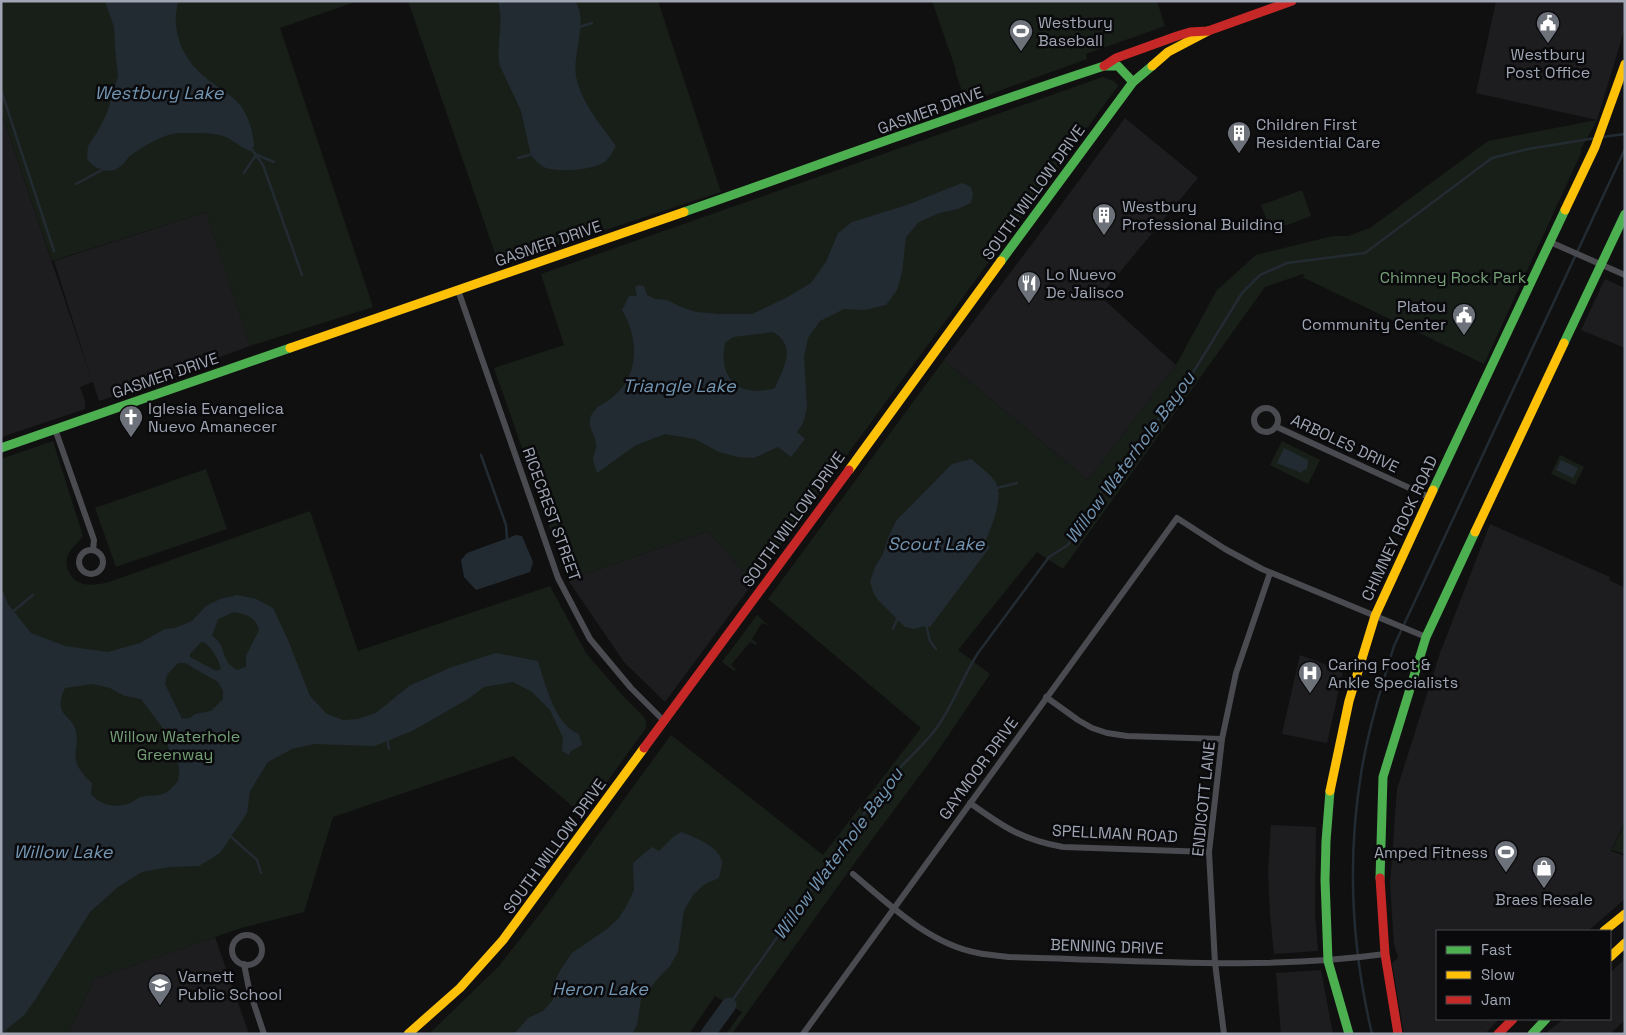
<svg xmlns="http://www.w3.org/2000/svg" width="1626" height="1035" font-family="'Space Grotesk',sans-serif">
	<rect width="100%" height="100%" fill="#101010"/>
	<g fill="#1d1d1f">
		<path d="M1496 1H1625L1624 31 1597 120 1476 93Z"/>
		<path d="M1 111 92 381 54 261 206 212 250 346 217 358 214 350 202 354 205 365 99 401 93 382 80 387 85 401V409L2 437Z"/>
		<path d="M1125 118 1198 178 1100 296 1176 365 1088 480 944 360 1035 240Z"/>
		<path d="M1605 279 1625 288V348L1581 330Z"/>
		<path d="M1490 524 1610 577 1609 580 1625 588V821L1611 851 1625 856V899L1588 931H1437V1019H1499L1485 1034H1404L1392 963 1398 958 1394 944 1390 885 1397 789 1440 653Z"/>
		<path d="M708 531 753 583 665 702 624 662 568 580Z"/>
		<path d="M1300 655 1343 671 1327 743 1282 734Z"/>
		<path d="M1271 825 1316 827 1315 913 1318 951 1274 954 1270 914 1268 871Z"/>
		<path d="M215 937 249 1034H68L94 979Z"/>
		<path d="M1625 959V1020L1610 1034H1544L1564 1019H1610V973Z"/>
		<path d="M1321 970 1333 1034H1281L1276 973Z"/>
	</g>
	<g fill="#181f19">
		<path d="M1 1H358L280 28 373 307 250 346 206 212 52 261 1 111Z"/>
		<path d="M408 1H658L721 192 499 265Z"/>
		<path d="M932 1H1157L1165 26 1086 54 1087 59 966 103 955 71 956 70Z"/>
		<path d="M1103 77 1114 81 1118 86 753 583 708 531 568 580 494 368 564 345 541 274Z"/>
		<path d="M1597 120 1580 151H1582L1484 364 1302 277 1305 276 1303 274 1265 287 1063 569 1037 552 958 650 990 674 935 755 853 865 732 1034H726L742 1012 715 996 689 1034H429L498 967 543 910 671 735 823 855 921 728 768 599 944 360 1088 480 1176 365 1217 290 1256 255 1333 236H1348L1370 228 1488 141Z"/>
		<path d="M1302 190 1311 216 1271 231 1261 205Z"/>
		<path d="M53 441 83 536C79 542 71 548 68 555 66 559 66 565 68 570 75 588 93 586 109 582L310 511 358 651 550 586 586 653 624 697 643 716 646 721V728L583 815 513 756 333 817 304 912 241 928 94 979 68 1034H1V459Z"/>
		<path d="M1282 441 1320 460 1308 484 1270 465Z"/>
		<path d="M1560 455 1584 467 1575 485 1551 474Z"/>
		<path d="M206 469 227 529 116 567 95 508Z"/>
		<path d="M757 615 768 625 762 623 752 639 757 643 756 645 750 642 731 665 736 669 734 671 722 662Z"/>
		<path d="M1625 823V854L1612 850Z"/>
	</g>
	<g fill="#232b32" fill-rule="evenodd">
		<path d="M105 1H178C177 8 175 17 176 24 177 44 189 65 205 77 216 87 231 94 241 106 249 118 253 132 254 146L250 151C240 147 232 139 223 136 213 132 191 133 180 133 162 134 146 145 131 155 127 158 125 163 121 166 109 176 95 169 87 159L88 146 98 131 107 113 118 76 115 48 114 27Z"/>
		<path d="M498 1H575C589 20 572 54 576 76 581 103 601 125 616 146 612 153 608 161 601 164 589 170 559 172 546 168 540 166 535 160 531 155L521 111 500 66C495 44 505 26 498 1Z"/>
		<path d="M962 183 971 187 973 194 971 203 958 209 939 213 919 222 906 237 902 272 897 290 886 305 865 310 844 309 820 321 808 338 804 357 807 407 803 423 797 432 805 439 791 457 778 447 754 458 738 457 719 452 695 439 665 434 636 445 597 473C596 468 593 463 593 458 594 453 597 449 596 443 594 433 586 424 592 414 597 405 606 403 613 397 640 374 639 339 622 310L629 296H637L635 287 638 285 644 286 647 295 655 299 667 300 679 306 696 312 719 314H752L786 298 811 283 826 262 838 233 852 222 907 205ZM773 332C798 347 783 368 775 388 752 395 728 390 724 363 723 357 724 349 725 343L733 337Z"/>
		<path d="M1284 448 1308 460 1307 469 1303 470 1302 473 1277 463Z"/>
		<path d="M971 459C978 465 988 472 994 480 1006 494 991 527 985 543L990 547 930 627 925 626 914 629 905 627 879 601 874 594 870 582 875 567 883 554 888 538 896 521 952 464Z"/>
		<path d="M1561 460 1578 468 1573 478 1556 470Z"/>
		<path d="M516 535 522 536 533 562 530 572 476 590 464 577 461 560 467 553Z"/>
		<path d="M1 586 8 604 31 633 65 646 108 652 140 643 165 629 175 628 192 621 206 606 220 599 237 595 256 599 273 608 288 640 310 696 327 714 343 720 358 719 376 713 409 686 452 667 496 653 538 661C545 684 555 725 579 734L582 745 571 751 569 755 562 751 563 738 550 710 532 692 513 682 484 687 468 699 414 730 375 746 314 744 292 749 268 762 250 791 247 813 220 853 199 866 169 867 142 872 118 887 90 912 35 1000 24 1015 1 1034ZM234 612C247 615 255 616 259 630L246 656V667L237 670C219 660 228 646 212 636L218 619ZM201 642H204C213 649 218 658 221 669L216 671 190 657V654ZM178 663H185L218 682 223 691V699L211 711 195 714 190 718 182 719 165 684 167 675ZM93 684 110 688 125 696 141 699 162 727V735L167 743 170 751C180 758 180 770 178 781 173 787 167 794 159 795 152 796 147 795 140 797 136 799 133 802 130 803 116 809 100 805 91 794L92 783C86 778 78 769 76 761 74 749 80 740 74 726 71 719 62 715 61 707 60 700 62 694 65 688Z"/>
		<path d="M681 832C694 837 719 846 722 862 722 866 720 873 719 878L705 884 694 894 684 910 678 952 670 966 661 975 641 999 637 1025 632 1034H514L528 1018 543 1011 553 1000V985L561 969 572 953 607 929 619 918 627 905 634 890 633 863 652 847 659 851 673 837Z"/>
	</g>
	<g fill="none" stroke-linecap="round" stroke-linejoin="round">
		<g stroke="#232b32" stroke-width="2.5">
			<path d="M579 27 592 23"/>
			<path d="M1 90 54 251"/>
			<path d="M1602 137 1625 134"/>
			<path d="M256 155 263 165 302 275"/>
			<path d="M257 155 274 162"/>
			<path d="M518 158 533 154"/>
			<path d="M244 173 256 155 249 146"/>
			<path d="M76 184 104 169"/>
			<path d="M481 455 506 525 507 539"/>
			<path d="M997 488 1017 483"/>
			<path d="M11 613 33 595"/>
			<path d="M926 624 930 641 936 649"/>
			<path d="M893 629 898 617"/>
			<path d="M387 738 389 749"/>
			<path d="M229 835 257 860 261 873"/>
			<path d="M729 1005C769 948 810 892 850 835 860 822 867 807 877 794 895 769 920 751 938 726 954 703 963 676 978 653L1049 557 1068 545 1105 485 1181 392 1242 293 1260 275 1287 263 1365 253 1492 158 1528 149 1596 138"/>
			<path d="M1372 1034C1352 949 1347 860 1361 774 1368 730 1381 688 1394 646L1625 149"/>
		</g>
		<path stroke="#232b32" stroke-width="15" d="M708 1034 729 1005"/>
		<g stroke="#4a4b50" stroke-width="6">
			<path d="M1550 242 1625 275"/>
			<path d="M458 290 558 578 590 639 631 688 665 722"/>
			<circle cx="1266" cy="420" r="12"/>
			<path d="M1277 427 1429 497"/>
			<path d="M55 429 94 540 93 550"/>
			<circle cx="91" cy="562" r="12"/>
			<path d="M1046 697 1078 720 1092 728 1107 733 1127 736 1222 739"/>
			<path d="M970 803C1002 826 1022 840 1063 847L1209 852"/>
			<path d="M853 874C890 905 929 944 978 953 988 955 999 956 1009 957 1134 960 1260 971 1385 954"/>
			<circle cx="247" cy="950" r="15"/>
			<path d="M244 964 249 989 264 1034"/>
			<path d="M803 1034 1177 518 1225 549 1262 569 1426 637"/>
			<path d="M1224 1034 1215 963 1209 852 1222 739 1236 673 1270 573"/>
		</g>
		<g stroke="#4caf50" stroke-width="9">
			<path d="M684 212C824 163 963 112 1104 66H1118L1133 82"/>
			<path d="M1001 261 1133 82 1152 66"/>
			<path d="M1564 343 1625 214"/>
			<path d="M1 448 290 348"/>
			<path d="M1433 490 1565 210"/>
			<path d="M1330 791 1326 841 1325 880 1328 961 1349 1034"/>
			<path d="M1380 878 1383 777 1426 637 1475 532"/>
			<path d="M1532 1034 1546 1019"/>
		</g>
		<g stroke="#ffc107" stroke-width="9">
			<path d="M1152 66 1168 52 1208 31"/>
			<path d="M1565 210 1595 147 1625 64"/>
			<path d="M290 348 684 212"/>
			<path d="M849 470 1001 261"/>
			<path d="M1475 532 1564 343"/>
			<path d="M1330 791 1349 701 1375 616 1433 490"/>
			<path d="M1604 931 1625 914"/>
			<path d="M1610 957 1625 943"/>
			<path d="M408 1034 460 988 503 940 644 748"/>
		</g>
		<g stroke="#c62828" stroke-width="9">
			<path d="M1104 66 1116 58 1177 36 1190 32 1208 31 1292 1"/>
			<path d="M644 748 849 470"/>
			<path d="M1380 878 1385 954 1398 1034"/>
			<path d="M1498 1034 1513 1019"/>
		</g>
	</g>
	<defs>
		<g id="civic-pin" transform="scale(1.25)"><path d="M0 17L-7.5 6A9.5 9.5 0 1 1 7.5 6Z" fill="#6d717a" stroke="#0a0a0c"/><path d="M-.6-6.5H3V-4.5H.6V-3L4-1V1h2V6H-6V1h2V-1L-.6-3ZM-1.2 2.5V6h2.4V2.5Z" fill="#fff"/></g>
		<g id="stadium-pin" transform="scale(1.25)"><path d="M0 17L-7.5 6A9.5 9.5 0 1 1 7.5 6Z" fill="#6d717a" stroke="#0a0a0c"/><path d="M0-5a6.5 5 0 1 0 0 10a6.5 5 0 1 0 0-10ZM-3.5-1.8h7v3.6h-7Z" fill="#fff"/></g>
		<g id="building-pin" transform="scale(1.25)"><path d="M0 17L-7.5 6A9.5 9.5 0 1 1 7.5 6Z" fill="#6d717a" stroke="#0a0a0c"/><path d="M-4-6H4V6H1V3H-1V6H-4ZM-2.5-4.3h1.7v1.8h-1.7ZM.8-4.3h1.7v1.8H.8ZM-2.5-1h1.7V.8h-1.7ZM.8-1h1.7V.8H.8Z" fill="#fff"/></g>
		<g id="restaurant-pin" transform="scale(1.25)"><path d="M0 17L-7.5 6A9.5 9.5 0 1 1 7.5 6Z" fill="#6d717a" stroke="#0a0a0c"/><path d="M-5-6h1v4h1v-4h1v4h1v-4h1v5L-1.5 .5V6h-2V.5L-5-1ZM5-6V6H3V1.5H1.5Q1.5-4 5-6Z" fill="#fff"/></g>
		<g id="church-pin" transform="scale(1.25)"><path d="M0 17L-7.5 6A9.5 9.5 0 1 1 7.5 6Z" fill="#6d717a" stroke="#0a0a0c"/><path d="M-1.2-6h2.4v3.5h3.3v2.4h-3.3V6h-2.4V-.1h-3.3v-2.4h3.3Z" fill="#fff"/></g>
		<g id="hospital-pin" transform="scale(1.25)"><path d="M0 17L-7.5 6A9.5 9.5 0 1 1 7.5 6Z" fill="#6d717a" stroke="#0a0a0c"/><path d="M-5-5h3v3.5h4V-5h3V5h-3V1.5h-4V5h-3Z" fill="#fff"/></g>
		<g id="shop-pin" transform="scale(1.25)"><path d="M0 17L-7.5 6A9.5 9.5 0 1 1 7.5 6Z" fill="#6d717a" stroke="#0a0a0c"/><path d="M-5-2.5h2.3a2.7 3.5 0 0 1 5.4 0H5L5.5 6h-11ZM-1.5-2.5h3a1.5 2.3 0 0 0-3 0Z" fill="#fff"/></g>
		<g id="school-pin" transform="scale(1.25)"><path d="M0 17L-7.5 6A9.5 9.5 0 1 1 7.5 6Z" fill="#6d717a" stroke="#0a0a0c"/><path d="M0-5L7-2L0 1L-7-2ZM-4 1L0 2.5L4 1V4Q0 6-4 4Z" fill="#fff"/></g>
	</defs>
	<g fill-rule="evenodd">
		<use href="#civic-pin" x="1548" y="23"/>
		<use href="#stadium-pin" x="1021" y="31"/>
		<use href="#building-pin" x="1239" y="133"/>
		<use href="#building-pin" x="1104" y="215"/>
		<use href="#restaurant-pin" x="1029" y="283"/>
		<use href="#civic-pin" x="1464" y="315"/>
		<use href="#church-pin" x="131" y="417"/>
		<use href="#hospital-pin" x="1310" y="673"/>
		<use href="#stadium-pin" x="1506" y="852"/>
		<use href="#shop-pin" x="1544" y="868"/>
		<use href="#school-pin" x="160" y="985"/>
	</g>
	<g text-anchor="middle" stroke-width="5" stroke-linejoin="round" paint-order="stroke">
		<g font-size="16" fill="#9fa5b3" stroke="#0a0a0c" text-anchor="start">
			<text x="1038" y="28">Westbury<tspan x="1038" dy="18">Baseball</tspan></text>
			<text x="1548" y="60" text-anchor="middle">Westbury<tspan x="1548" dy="18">Post Office</tspan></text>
			<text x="1256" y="130">Children First<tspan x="1256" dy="18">Residential Care</tspan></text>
			<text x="1122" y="212">Westbury<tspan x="1122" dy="18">Professional Building</tspan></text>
			<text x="1046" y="280">Lo Nuevo<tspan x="1046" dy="18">De Jalisco</tspan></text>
			<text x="1446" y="312" text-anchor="end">Platou<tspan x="1446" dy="18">Community Center</tspan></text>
			<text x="148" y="414">Iglesia Evangelica<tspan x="148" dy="18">Nuevo Amanecer</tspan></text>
			<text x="1328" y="670">Caring Foot &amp;<tspan x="1328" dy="18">Ankle Specialists</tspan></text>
			<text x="1488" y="858" text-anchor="end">Amped Fitness</text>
			<text x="1544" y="905" text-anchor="middle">Braes Resale</text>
			<text x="178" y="982">Varnett<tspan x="178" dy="18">Public School</tspan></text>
		</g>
		<g font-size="16" fill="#9fa5b3" stroke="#0a0a0c">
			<text transform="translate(930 110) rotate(-20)" y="6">GASMER DRIVE</text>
			<text transform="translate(1033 192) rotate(-54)" y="6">SOUTH WILLOW DRIVE</text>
			<text transform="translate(548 243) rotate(-19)" y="6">GASMER DRIVE</text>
			<text transform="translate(165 375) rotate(-19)" y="6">GASMER DRIVE</text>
			<text transform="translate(1345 443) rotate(25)" y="6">ARBOLES DRIVE</text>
			<text transform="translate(552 514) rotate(70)" y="6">RICECREST STREET</text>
			<text transform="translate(793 519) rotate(-54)" y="6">SOUTH WILLOW DRIVE</text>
			<text transform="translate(1399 528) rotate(-65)" y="6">CHIMNEY ROCK ROAD</text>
			<text transform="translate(978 768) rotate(-54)" y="6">GAYMOOR DRIVE</text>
			<text transform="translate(1203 799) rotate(-84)" y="6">ENDICOTT LANE</text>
			<text transform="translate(1115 833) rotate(3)" y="6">SPELLMAN ROAD</text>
			<text transform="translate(554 846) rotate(-54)" y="6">SOUTH WILLOW DRIVE</text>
			<text transform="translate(1107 946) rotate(2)" y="6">BENNING DRIVE</text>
		</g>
		<g font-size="16" fill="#74a076" stroke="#0a0a0c">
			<text x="1453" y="283">Chimney Rock Park</text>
			<text x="175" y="742">Willow Waterhole<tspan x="175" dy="18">Greenway</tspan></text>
		</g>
		<g font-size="18" font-style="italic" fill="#7295b2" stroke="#0a0a0c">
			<text x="159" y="99">Westbury Lake</text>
			<text x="679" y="392">Triangle Lake</text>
			<text transform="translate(1130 458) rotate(-54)" y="6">Willow Waterhole Bayou</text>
			<text x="936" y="550">Scout Lake</text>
			<text x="63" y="858">Willow Lake</text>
			<text transform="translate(838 854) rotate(-54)" y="6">Willow Waterhole Bayou</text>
			<text x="600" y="995">Heron Lake</text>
		</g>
	</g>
	<rect width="1626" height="1035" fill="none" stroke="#9fa5b3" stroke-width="5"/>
	<rect x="1436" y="930" width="175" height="90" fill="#0a0a0c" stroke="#46484f"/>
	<rect x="1446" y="946" width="25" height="8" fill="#4caf50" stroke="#46484f"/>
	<text x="1481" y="955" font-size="15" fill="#9fa5b3">Fast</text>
	<rect x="1446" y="971" width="25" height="8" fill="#ffc107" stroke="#46484f"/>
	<text x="1481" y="980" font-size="15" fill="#9fa5b3">Slow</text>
	<rect x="1446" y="996" width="25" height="8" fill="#c62828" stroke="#46484f"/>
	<text x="1481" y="1005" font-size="15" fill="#9fa5b3">Jam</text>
</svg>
